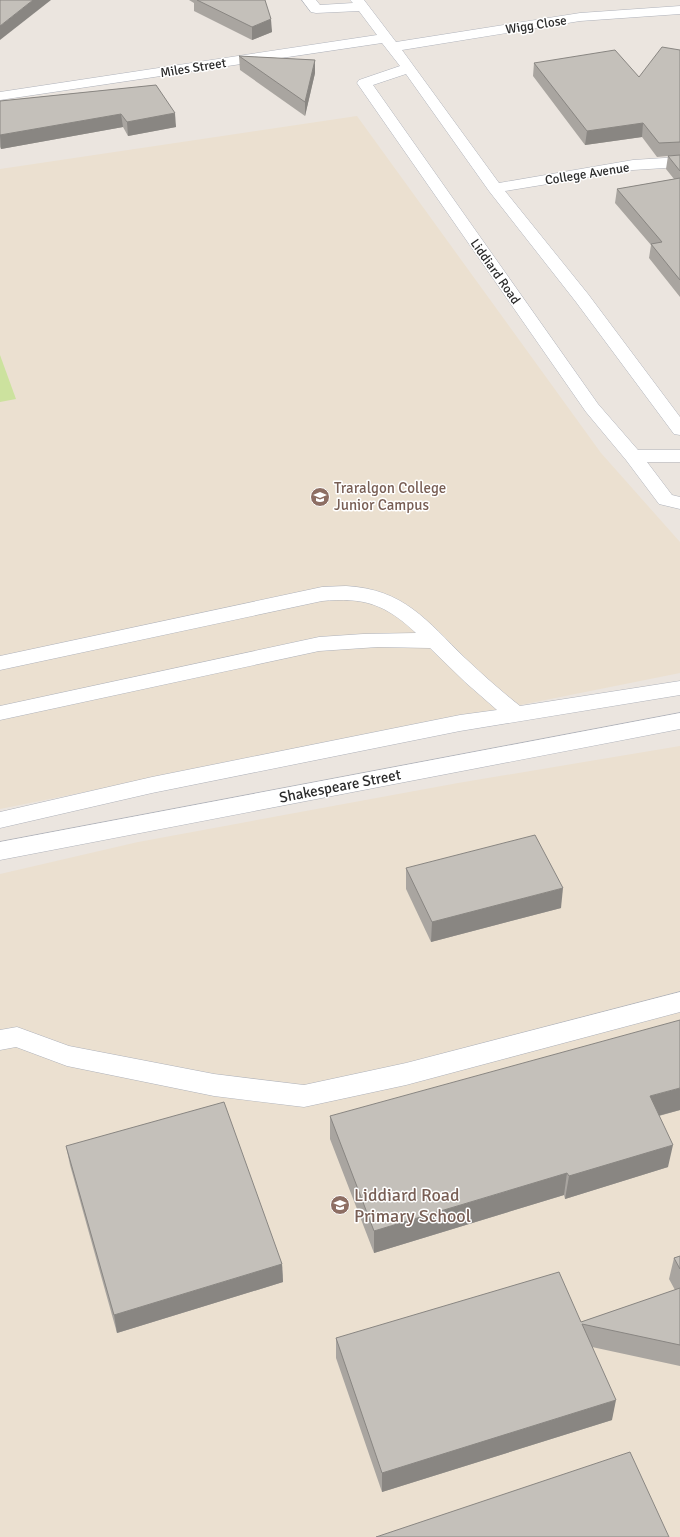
<svg xmlns="http://www.w3.org/2000/svg" width="680" height="1537" font-family="Signika,sans-serif">
	<rect width="100%" height="100%" fill="#ebe5df"/>
	<g fill="#ebe0d0">
		<path d="M357 116 601 453 680 542V673L0 809V169Z"/>
		<path d="M680 746V1537H0V874L138 842 458 783Z"/>
	</g>
	<path fill="#cce29e" d="M0 355 16 399 0 402Z"/>
	<g fill="none" stroke-linecap="round" stroke-linejoin="round">
		<g stroke="#afb2ba" stroke-width="1">
			<g id="minor">
				<path d="M302 0H316L320 5 353 3 350 0H364L396 42 580 13 680 6V14L580 21 402 50 499 183 633 160 680 157V167L633 170 505 191 588 294 680 417V435L674 434 576 302 489 191 406 74 373 85 598 404 638 450H680V462H647L672 495 680 497V509L659 504 626 460 586 412 357 83 359 80 400 66 382 43 0 100V92L377 35 359 11 316 13 311 12Z"/>
				<path d="M346 586C404 589 427 621 465 658 483 675 501 691 520 706L680 681V695L460 731 152 793 0 828V812L152 777 460 715 497 710 465 682 430 648 378 647 319 651 0 720V706L319 637 363 634 416 633C385 604 364 597 322 601L0 670V656L322 587Z"/>
				<path d="M680 713V729L0 860V842Z"/>
				<path d="M680 992V1012L406 1085 304 1107 214 1096 67 1066 16 1047 0 1050V1030L17 1027 69 1046 214 1074 304 1085 406 1063Z"/>
			</g>
		</g>
		<use href="#minor" fill="#fff" fill-rule="evenodd"/>
	</g>
	<g fill="#a9a5a0">
		<path d="M189 0H265L272 32 252 40 194 11V3Z"/>
		<path d="M680 50V297L649 258 651 245 615 203 617 189 674 179 666 169 668 156 657 157 642 137 585 145 533 76 534 63 639 77Z"/>
		<path d="M239 56 315 60V73L305 116 240 70Z"/>
		<path d="M156 85 176 127 128 136 123 127 1 149 0 147V101Z"/>
		<path d="M406 868 561 908 431 942 406 889Z"/>
		<path d="M680 1110 659 1116 668 1167 565 1199 564 1195 374 1253 330 1139V1116Z"/>
		<path d="M66 1146 282 1264 283 1282 117 1333 70 1165Z"/>
		<path d="M680 1256V1366L592 1347 612 1420 382 1492 336 1358V1338L581 1322 675 1290 669 1279 674 1258Z"/>
	</g>
	<g fill="#898682">
		<path d="M33 0H51L0 40V26Z"/>
		<path d="M271 19 272 32 252 40V27Z"/>
		<path d="M315 60V73L305 116V102Z"/>
		<path d="M175 113 176 127 128 136 127 122Z"/>
		<path d="M121 114 123 127 1 149 0 135Z"/>
		<path d="M643 123 642 137 585 145 587 131Z"/>
		<path d="M563 888 561 908 431 942 432 922Z"/>
		<path d="M680 1088V1110L646 1119 650 1096Z"/>
		<path d="M673 1145 668 1167 565 1199 569 1176Z"/>
		<path d="M567 1173 564 1195 374 1253V1231Z"/>
		<path d="M282 1264 283 1282 117 1333 114 1315Z"/>
		<path d="M616 1400 612 1420 382 1492V1473Z"/>
	</g>
	<g fill="#c4c0ba" stroke="#898682">
		<path d="M0 0H33L0 26Z"/>
		<path d="M197 0H265L271 19 252 27Z"/>
		<path d="M662 47 680 50V142L659 143 643 123 587 131 534 63 615 50 639 77Z"/>
		<path d="M239 56 315 60 305 102Z"/>
		<path d="M156 85 175 113 127 122 121 114 0 135V101Z"/>
		<path d="M680 155V171L668 156Z"/>
		<path d="M680 178V280L651 244 662 242 617 189Z"/>
		<path d="M535 835 563 888 432 922 406 868Z"/>
		<path d="M680 1020V1088L650 1096 673 1145 569 1176 567 1173 374 1231 330 1116Z"/>
		<path d="M224 1102 282 1264 114 1315 66 1146Z"/>
		<path d="M680 1256V1269L674 1258Z"/>
		<path d="M559 1272 581 1322 680 1288V1345L582 1324 616 1400 382 1473 336 1338Z"/>
		<path d="M630 1452 669 1537H376Z"/>
	</g>
	<defs>
		<g id="school-disc" transform="scale(1)"><circle r="9.5" fill="#8d6e63" stroke="#fff"/><path d="M0-5L7-2L0 1L-7-2ZM-4 1L0 2.5L4 1V4Q0 6-4 4Z" fill="#fff"/></g>
	</defs>
	<g fill-rule="evenodd">
		<use href="#school-disc" x="320" y="497"/>
		<use href="#school-disc" x="340" y="1205"/>
	</g>
	<g text-anchor="middle" stroke-width="3" stroke-linejoin="round" paint-order="stroke">
		<g font-size="13" fill="#2b2b2b" stroke="#fff">
			<text transform="translate(536 24) rotate(-9)" y="5">Wigg Close</text>
			<text transform="translate(193 67) rotate(-9)" y="5">Miles Street</text>
			<text transform="translate(587 173) rotate(-9)" y="5">College Avenue</text>
			<text transform="translate(496 271) rotate(55)" y="5">Liddiard Road</text>
		</g>
		<g font-size="15" fill="#785e54" stroke="#fff" text-anchor="start">
			<text x="334" y="493">Traralgon College<tspan x="334" dy="17">Junior Campus</tspan></text>
		</g>
		<g font-size="15" fill="#2b2b2b" stroke="#fff">
			<text transform="translate(340 786) rotate(-11)" y="5">Shakespeare Street</text>
		</g>
		<g font-size="18" fill="#785e54" stroke="#fff" text-anchor="start">
			<text x="354" y="1201">Liddiard Road<tspan x="354" dy="21">Primary School</tspan></text>
		</g>
	</g>
</svg>
